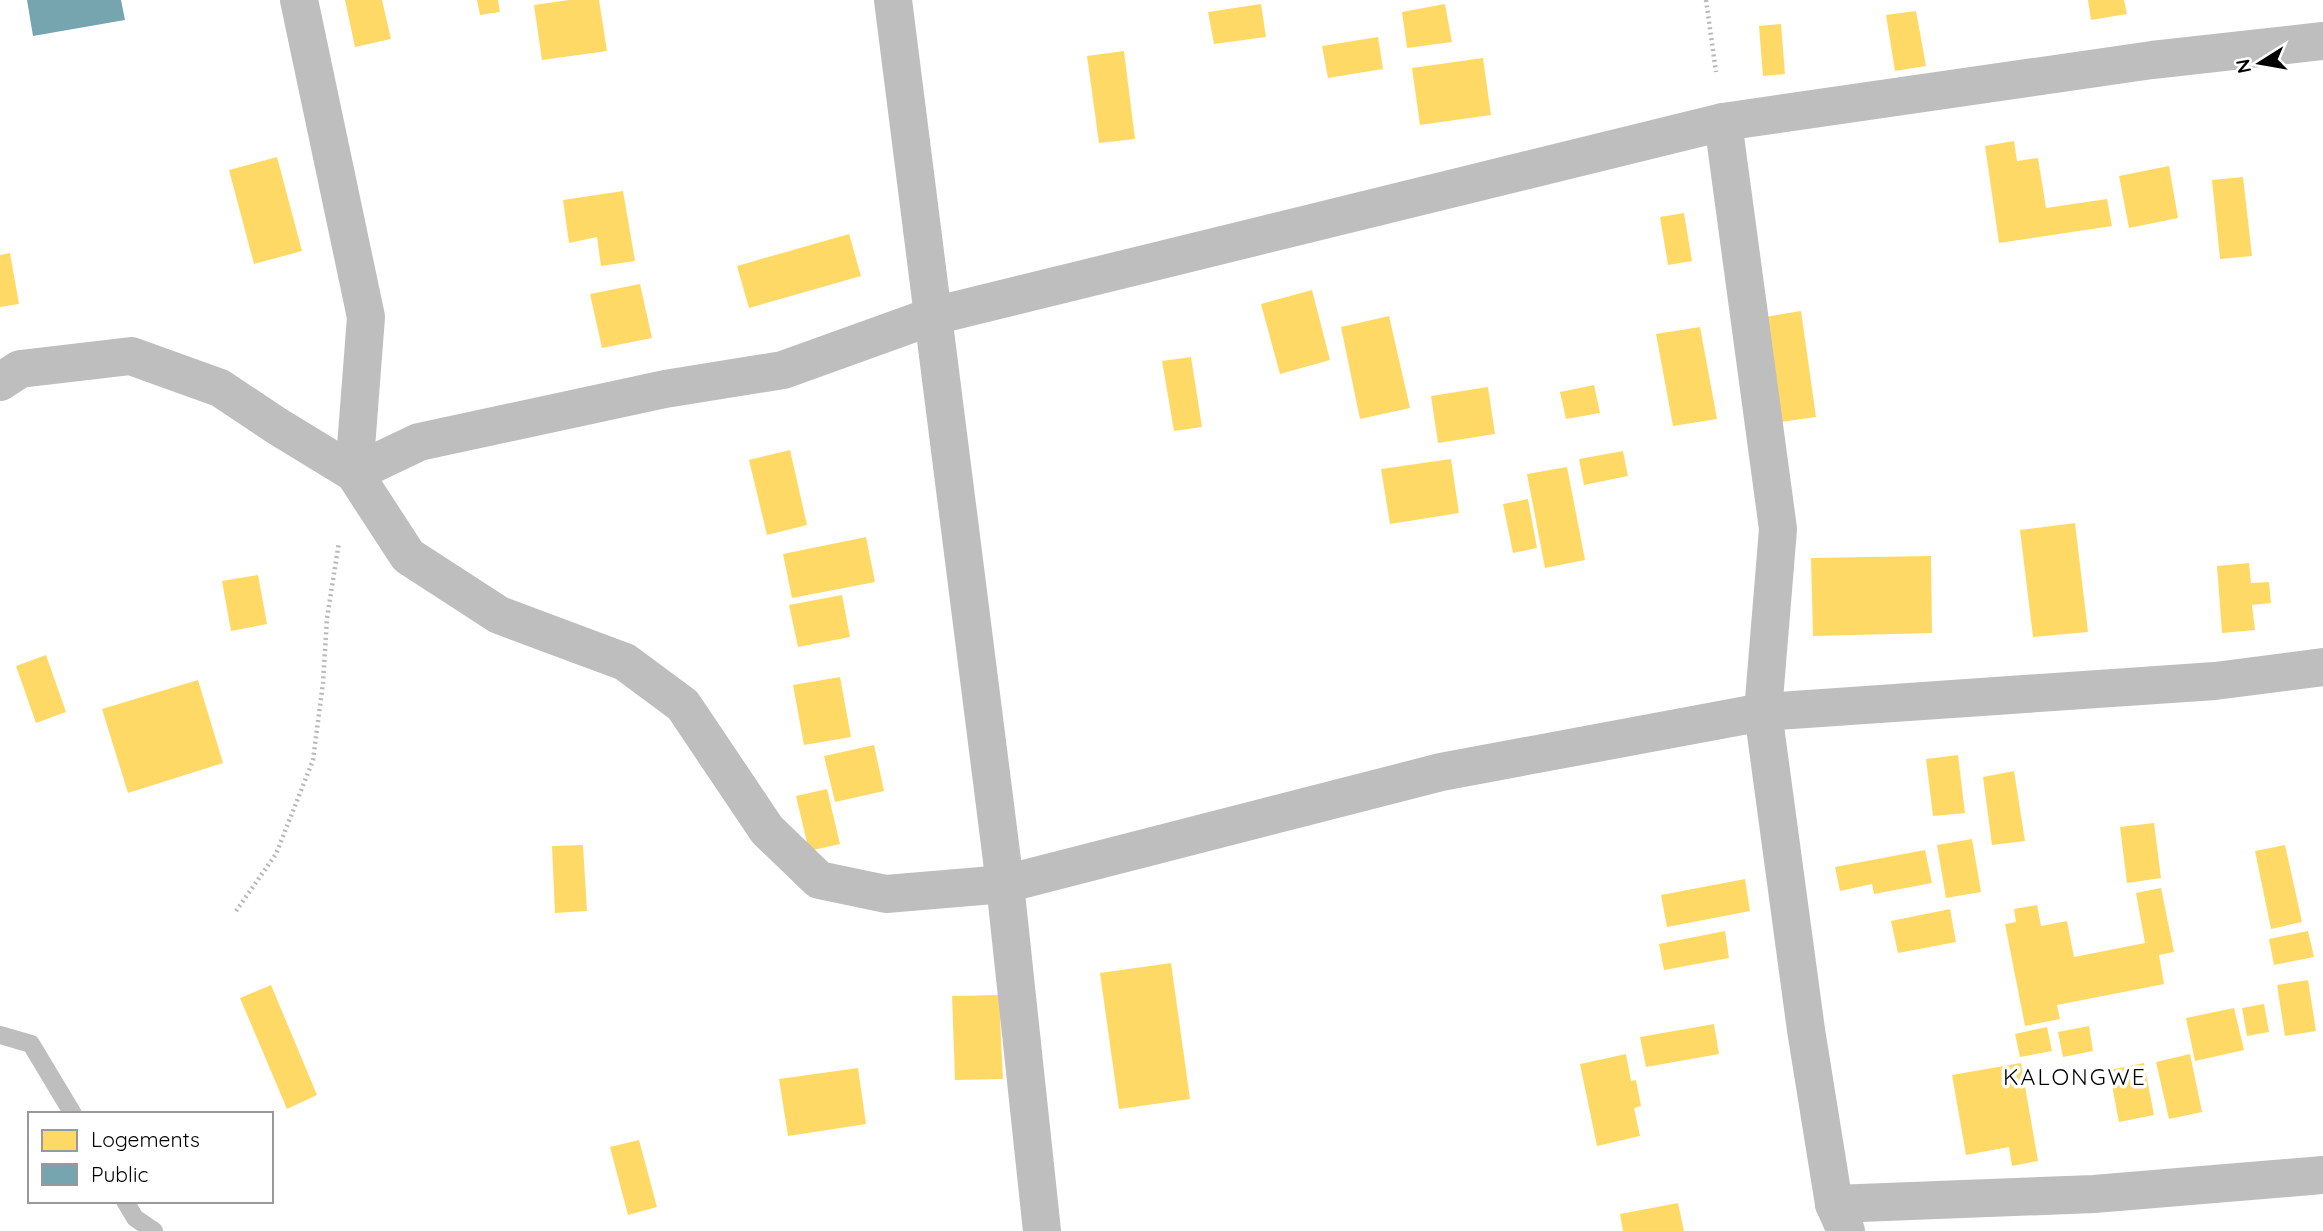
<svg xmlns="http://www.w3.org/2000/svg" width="2323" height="1231" font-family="Quicksand,sans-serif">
	<rect width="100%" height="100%" fill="#fff"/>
	<g fill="#ffd966">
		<path d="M345 0H382L391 39 355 47Z"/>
		<path d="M477 0H498L500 12 480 15Z"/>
		<path d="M569 0H599L607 51 542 60 534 5Z"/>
		<path d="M2088 0H2124L2127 14 2091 20Z"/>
		<path d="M1261 4 1266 37 1214 44 1208 12Z"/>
		<path d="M1445 4 1452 42 1407 48 1402 12Z"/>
		<path d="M1916 11 1926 66 1895 71 1886 15Z"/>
		<path d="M1781 24 1785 74 1763 76 1759 26Z"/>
		<path d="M1378 37 1383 69 1328 78 1322 46Z"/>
		<path d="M1124 51 1135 139 1099 143 1087 56Z"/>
		<path d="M1483 58 1491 115 1420 125 1412 68Z"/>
		<path d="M2014 141 2017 161 2038 158 2046 208 2107 199 2112 226 1999 243 1985 146Z"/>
		<path d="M277 157 302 251 254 264 229 170Z"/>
		<path d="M2169 166 2178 218 2129 228 2119 176Z"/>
		<path d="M2243 177 2252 256 2220 259 2212 180Z"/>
		<path d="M623 191 635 261 601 266 597 237 569 243 563 200Z"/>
		<path d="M1684 213 1692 261 1668 265 1660 217Z"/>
		<path d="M849 234 861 276 749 308 737 266Z"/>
		<path d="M10 253 19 304 0 307V255Z"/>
		<path d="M640 284 652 338 602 348 590 294Z"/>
		<path d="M1312 290 1330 360 1280 374 1261 304Z"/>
		<path d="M1801 311 1816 417 1781 422 1765 317Z"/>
		<path d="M1389 316 1410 408 1360 419 1341 327Z"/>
		<path d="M1700 327 1717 419 1673 426 1656 334Z"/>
		<path d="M1191 357 1202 427 1174 431 1162 361Z"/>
		<path d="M1594 385 1600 413 1566 419 1560 392Z"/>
		<path d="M1488 387 1495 434 1438 443 1431 396Z"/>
		<path d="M790 450 807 525 767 535 749 460Z"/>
		<path d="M1623 451 1628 476 1584 485 1579 459Z"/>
		<path d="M1451 459 1459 513 1390 524 1381 469Z"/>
		<path d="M1567 467 1585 560 1545 568 1527 474Z"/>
		<path d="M1528 499 1537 548 1513 553 1503 504Z"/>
		<path d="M2075 523 2088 632 2033 637 2020 530Z"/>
		<path d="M866 537 875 582 792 598 783 554Z"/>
		<path d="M1931 556 1932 633 1813 636 1811 558Z"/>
		<path d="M2249 563 2251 583 2269 582 2271 603 2252 605 2255 630 2222 633 2217 566Z"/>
		<path d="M258 575 267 624 231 631 222 581Z"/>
		<path d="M842 595 850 637 798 647 789 605Z"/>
		<path d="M46 655 66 712 36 723 16 666Z"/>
		<path d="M840 677 851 737 804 745 793 685Z"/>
		<path d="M198 680 223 763 128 793 102 709Z"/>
		<path d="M874 745 884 791 835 802 824 756Z"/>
		<path d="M1958 755 1965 813 1933 816 1926 759Z"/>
		<path d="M2014 771 2025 841 1992 845 1983 777Z"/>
		<path d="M827 789 840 844 809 851 796 796Z"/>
		<path d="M2154 823 2161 878 2127 883 2120 827Z"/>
		<path d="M1972 839 1981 892 1946 898 1937 845Z"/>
		<path d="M583 845 587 911 555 913 552 846Z"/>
		<path d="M2285 845 2302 922 2271 929 2255 851Z"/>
		<path d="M1925 850 1932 883 1874 894 1872 884 1840 891 1835 867Z"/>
		<path d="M1745 879 1750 911 1667 927 1661 895Z"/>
		<path d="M2161 888 2174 952 2159 955 2164 984 2057 1005 2060 1019 2025 1026 2005 924 2016 922 2014 909 2037 905 2041 926 2067 921 2074 957 2145 943 2136 893Z"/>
		<path d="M1950 909 1956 942 1898 953 1891 921Z"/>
		<path d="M1725 931 1729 958 1664 970 1659 944Z"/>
		<path d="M2308 931 2314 957 2274 965 2269 939Z"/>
		<path d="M1171 963 1190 1099 1119 1109 1100 973Z"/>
		<path d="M2308 980 2316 1031 2285 1036 2277 985Z"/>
		<path d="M271 985 317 1095 287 1109 240 998Z"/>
		<path d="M999 995 1003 1079 955 1080 952 996Z"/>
		<path d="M2264 1004 2269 1032 2247 1036 2242 1008Z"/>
		<path d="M2234 1008 2244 1050 2195 1061 2186 1018Z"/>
		<path d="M1714 1024 1719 1054 1646 1067 1640 1037Z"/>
		<path d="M2089 1026 2093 1051 2063 1057 2058 1032Z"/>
		<path d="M2047 1027 2052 1051 2020 1057 2015 1034Z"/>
		<path d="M1626 1054 1631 1081 1636 1080 1641 1106 1634 1108 1640 1136 1597 1146 1580 1064Z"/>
		<path d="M2190 1054 2202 1112 2169 1119 2156 1062Z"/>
		<path d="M2021 1063 2038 1161 2012 1166 2009 1147 1966 1155 1952 1075Z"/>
		<path d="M2144 1063 2154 1115 2119 1122 2109 1070Z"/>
		<path d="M858 1068 866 1124 788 1136 779 1079Z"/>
		<path d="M639 1140 657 1207 628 1215 610 1147Z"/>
		<path d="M1678 1203 1684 1231H1623L1620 1214Z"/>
	</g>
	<path fill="#76a5af" d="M27 0H121L125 20 33 36Z"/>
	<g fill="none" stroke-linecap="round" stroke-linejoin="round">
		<g stroke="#bebebe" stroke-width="18">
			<path d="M0 1035 31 1044 73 1114"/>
			<path d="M125 1201 135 1218 154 1231"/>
		</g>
		<g stroke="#b9b9b9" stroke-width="4.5" stroke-dasharray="2 3.5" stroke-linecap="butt">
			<path d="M1706 0 1716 72"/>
			<path d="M236 911 276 854 313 760 323 683 327 618 339 542"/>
		</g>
		<g stroke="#bebebe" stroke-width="38">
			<path d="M299 0 366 317 354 473"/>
			<path d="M893 0 1005 884 1042 1231"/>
			<path d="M1723 122 1778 529 1763 712 1806 1030 1834 1204 1846 1231"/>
			<path d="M0 382 20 369 131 356 220 388 277 426 354 473 408 556 499 615 625 662 683 705 767 830 819 880 886 894 1005 884 1441 772 1763 712 2215 681 2323 667"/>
			<path d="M354 473 419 442 665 389 783 370 933 316 1723 122 2152 60 2323 41"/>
			<path d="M1834 1204 2094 1194 2323 1175"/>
		</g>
	</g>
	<g text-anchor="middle" stroke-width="7" stroke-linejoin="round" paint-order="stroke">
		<g font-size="23" letter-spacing="2" fill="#000" stroke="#fff">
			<text x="2075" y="1085">KALONGWE</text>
		</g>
	</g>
	<rect x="28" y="1112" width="245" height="91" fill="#ffffff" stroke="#999999" stroke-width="2"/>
	<rect x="42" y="1130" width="35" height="21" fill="#ffd966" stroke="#999999" stroke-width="2"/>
	<text x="91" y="1147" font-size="21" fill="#000000">Logements</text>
	<rect x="42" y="1164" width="35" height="21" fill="#76a5af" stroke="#999999" stroke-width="2"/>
	<text x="91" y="1182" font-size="21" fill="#000000">Public</text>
	<g transform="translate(2260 63) rotate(259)" stroke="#ffffff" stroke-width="5" paint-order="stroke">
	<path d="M0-5L12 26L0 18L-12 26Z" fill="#000000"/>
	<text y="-10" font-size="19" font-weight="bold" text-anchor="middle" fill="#000000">N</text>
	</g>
</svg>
